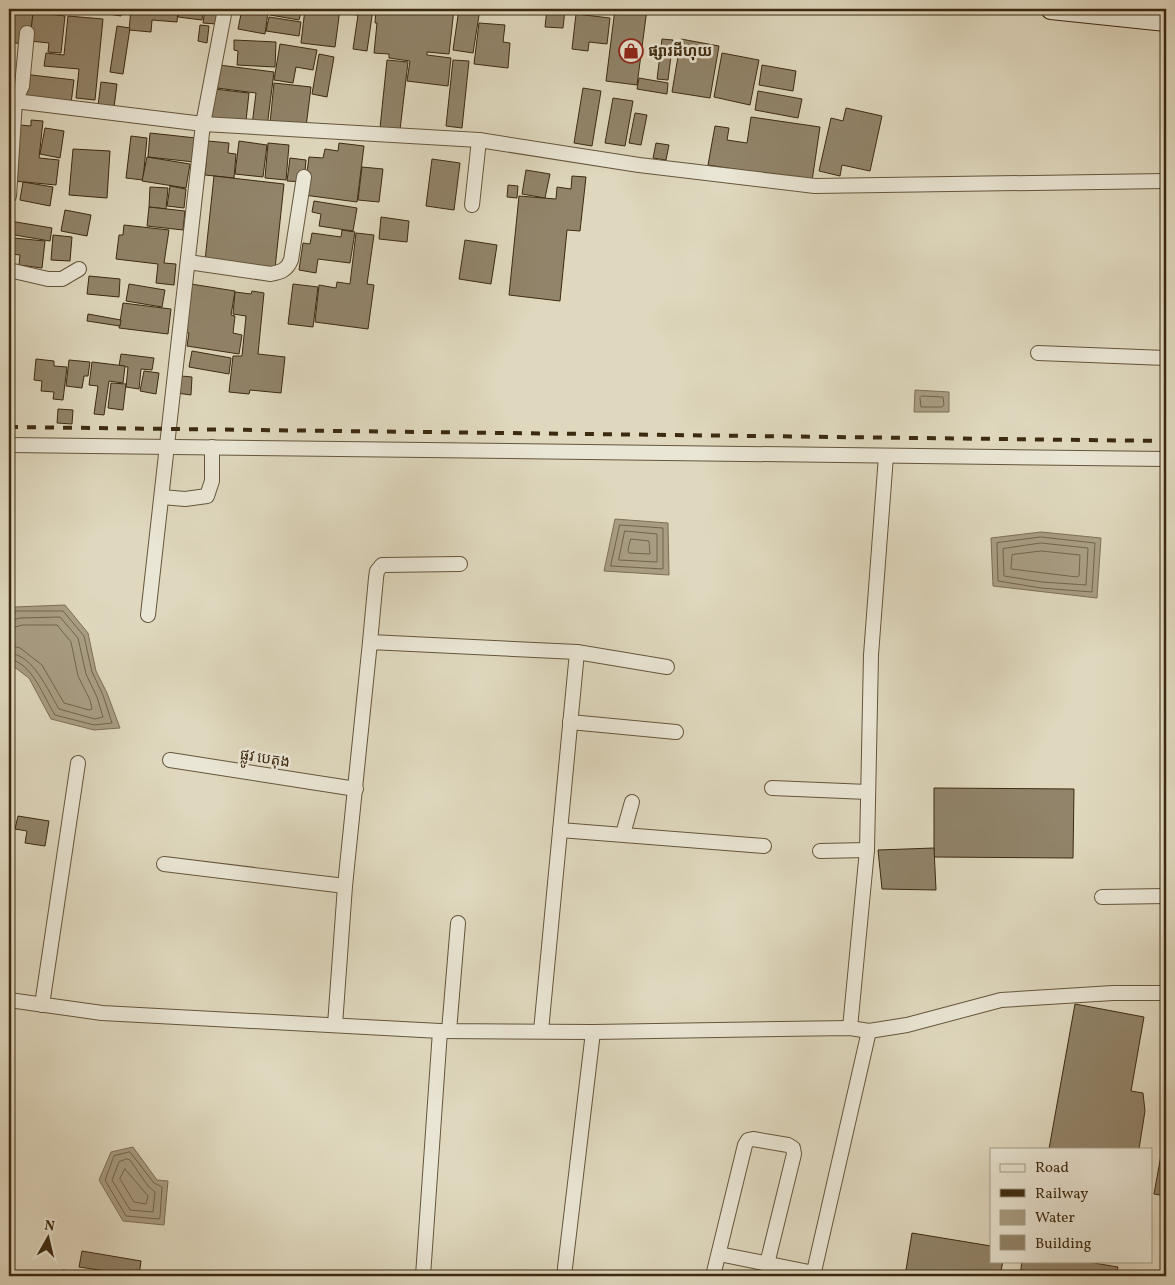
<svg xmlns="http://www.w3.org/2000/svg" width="1175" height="1285" font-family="Vollkorn,'Noto Sans Khmer',serif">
	<rect width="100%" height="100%" fill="#dfd8be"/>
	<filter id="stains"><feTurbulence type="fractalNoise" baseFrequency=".004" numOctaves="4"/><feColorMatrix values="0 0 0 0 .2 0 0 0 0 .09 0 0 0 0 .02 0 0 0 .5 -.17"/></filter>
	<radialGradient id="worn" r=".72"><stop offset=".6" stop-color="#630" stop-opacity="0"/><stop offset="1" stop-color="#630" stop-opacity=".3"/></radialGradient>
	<g fill="#a89d83" stroke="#7d6f55">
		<path d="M915 390 949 392V412H914Z"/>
		<path d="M615 519 668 523 669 575 604 571Z"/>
		<path d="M1041 532 1101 538 1097 598 993 586 991 538Z"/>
		<path d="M65 605 88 633 96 671 107 693 120 728 94 730 51 719 29 678 9 663V612L14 607Z"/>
		<path d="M133 1147 157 1180 168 1181 164 1225 123 1221 99 1180 111 1152Z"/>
	</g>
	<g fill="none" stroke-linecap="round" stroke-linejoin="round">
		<g stroke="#72644a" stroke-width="1">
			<path d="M922 396 943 397 944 405 942 407H921L920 398Z"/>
			<path d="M620 525 663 528V569L611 566Z"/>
			<path d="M625 531 657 534V562L619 560Z"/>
			<path d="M1041 537 1095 543 1092 592 1041 588 998 581 997 543Z"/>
			<path d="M631 539 649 541 650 554 629 553 628 551Z"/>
			<path d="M1041 543 1088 548 1086 585 1042 582 1004 576 1003 549Z"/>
			<path d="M1041 551 1080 555 1079 576 1077 577 1011 569 1012 555Z"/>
			<path d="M9 615 17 611H63L84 636 92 672 103 695 112 723 94 725 55 715C44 698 32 662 9 659"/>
			<path d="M9 621 20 618 60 617 78 638 86 674 97 697 103 717 95 719 59 709C48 691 34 655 9 653"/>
			<path d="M9 629 22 625H57L71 642 78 676 90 700 92 709 89 710 64 703 42 665 20 648 9 645"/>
			<path d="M130 1152 154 1183 162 1187 160 1217 159 1219 126 1216 105 1180 114 1156Z"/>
			<path d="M127 1159 130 1160 148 1186 155 1192 153 1212 130 1210 112 1180 119 1162Z"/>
			<path d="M125 1169 148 1196 146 1204 134 1202 120 1179Z"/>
		</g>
	</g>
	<g fill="#91846a" stroke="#3c2a10">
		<path d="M9 9H34L29 45 9 42Z"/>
		<path d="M76 9H122L121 16Z"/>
		<path d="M131 9H178L177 22 152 20 151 32 129 30Z"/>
		<path d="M179 9H203L202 20 178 17Z"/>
		<path d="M205 9H218L217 24 203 23Z"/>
		<path d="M242 9 268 12 265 34 238 29Z"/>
		<path d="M271 9H302L299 20 270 15Z"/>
		<path d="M305 9H340L335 47 301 43Z"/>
		<path d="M347 9H373L367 51 353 49 358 15 347 14Z"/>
		<path d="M376 9H454L449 54 427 52V55L451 58 448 86 407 81 410 61 389 58V54L374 53 377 23H375Z"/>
		<path d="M459 9H480L473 53 453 50Z"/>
		<path d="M547 9H565L563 28 545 27Z"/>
		<path d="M615 9H647L637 85 606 81Z"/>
		<path d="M33 12 65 16 61 53 48 52 49 43 30 41Z"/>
		<path d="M576 14 610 18 607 44 589 42 588 51 572 49Z"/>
		<path d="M68 16 103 19 95 100 76 98 79 69 44 66 46 53 64 55Z"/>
		<path d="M269 17 301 22 299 36 266 31Z"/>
		<path d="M479 23 505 25 503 42 510 43 508 68 474 64Z"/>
		<path d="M200 25 209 26 207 43 198 41Z"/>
		<path d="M117 26 130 28 123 74 110 72Z"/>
		<path d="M662 39 673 40 668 80 657 79Z"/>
		<path d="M681 39 719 46 710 98 672 92Z"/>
		<path d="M234 40 276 42 275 67 237 65 238 51 234 50Z"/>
		<path d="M280 44 317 50 313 70 296 67 293 83 274 80Z"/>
		<path d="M722 53 759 60 750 105 714 97Z"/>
		<path d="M319 54 334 57 327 97 312 94Z"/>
		<path d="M387 60 408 62 400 130 380 128Z"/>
		<path d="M453 60 469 61 462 128 446 126Z"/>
		<path d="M219 65 274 72 267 127 252 125 256 93 217 88Z"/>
		<path d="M762 65 796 71 793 91 759 85Z"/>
		<path d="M23 74 74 80 70 111 19 105Z"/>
		<path d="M639 78 668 83 667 94 637 89Z"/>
		<path d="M101 82 117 84 113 115 97 114Z"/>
		<path d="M274 83 311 87 306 127 270 123Z"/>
		<path d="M583 88 601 91 592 146 574 143Z"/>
		<path d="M214 89 249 93 245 130 210 126Z"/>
		<path d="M758 91 802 99 798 118 755 110Z"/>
		<path d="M613 98 633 101 625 146 605 143Z"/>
		<path d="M846 108 882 116 870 171 842 165 840 176 819 171 831 118 843 121Z"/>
		<path d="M635 113 647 115 641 145 629 143Z"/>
		<path d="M751 117 820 127 812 181 708 165 715 126 729 128 727 140 747 143Z"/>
		<path d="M31 120 43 121 39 158 59 160 56 185 14 181 20 125 31 126Z"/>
		<path d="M45 128 64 131 60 158 40 154Z"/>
		<path d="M150 133 196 138 194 162 148 157Z"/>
		<path d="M131 136 147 138 143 180 126 178Z"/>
		<path d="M208 141 229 143 228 153 236 154 234 178 205 175Z"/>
		<path d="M239 141 267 145 263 177 235 174Z"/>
		<path d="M268 143 289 145 286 180 265 178Z"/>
		<path d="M339 143 364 146 357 202 304 195 309 157 323 158 325 149 338 151Z"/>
		<path d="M656 143 669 145 666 160 653 158Z"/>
		<path d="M73 149 110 151 107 198 69 195Z"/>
		<path d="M147 157 190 164 186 188 142 181Z"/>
		<path d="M290 158 306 160 304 182 287 181Z"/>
		<path d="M432 159 460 163 454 210 426 206Z"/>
		<path d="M362 167 383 169 379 202 358 200Z"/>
		<path d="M526 170 550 174 545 198 522 194Z"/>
		<path d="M214 176 284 184 274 278 204 270Z"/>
		<path d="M572 176 586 177 580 231 567 230 560 301 509 295 519 196 556 199 557 187 571 189Z"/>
		<path d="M23 182 53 187 50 206 20 200Z"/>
		<path d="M508 185 518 186 517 198 507 197Z"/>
		<path d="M170 186 186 189 184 208 167 206Z"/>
		<path d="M150 187 168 188 166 209 149 207Z"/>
		<path d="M314 201 357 208 353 231 319 226 321 214 312 212Z"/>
		<path d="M149 207 185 211 183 230 147 226Z"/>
		<path d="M65 210 91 215 87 236 61 231Z"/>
		<path d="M381 217 409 221 407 242 379 239Z"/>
		<path d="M10 221 52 228 50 241 9 234Z"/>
		<path d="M124 225 169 230 164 263 176 264 174 285 156 283 158 264 116 259 119 235H123Z"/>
		<path d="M342 230 355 232 350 263 318 259 316 273 299 270 303 243 310 244 312 233 341 237Z"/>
		<path d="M356 233 374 235 367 284 374 285 368 329 315 322 319 285 336 288 337 282 350 284Z"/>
		<path d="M53 235 72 237 70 261 51 260Z"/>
		<path d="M14 238 45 241 42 268 19 265 20 255 12 254Z"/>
		<path d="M465 240 497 245 491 284 459 279Z"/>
		<path d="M89 276 120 279 119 297 87 294Z"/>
		<path d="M129 284 165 290 162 307 126 301Z"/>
		<path d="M191 284 235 291 231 315 235 316 233 333 242 335 239 354 187 346 189 333 183 332Z"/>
		<path d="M293 284 318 287 313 327 288 324Z"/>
		<path d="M252 291 264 293 258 354 285 357 281 393 250 390 249 394 229 392 233 356H242L246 316 233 314 235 292 251 294Z"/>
		<path d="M123 303 171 309 168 334 119 328Z"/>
		<path d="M88 314 121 320 120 326 87 321Z"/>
		<path d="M192 351 231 358 229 374 189 367Z"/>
		<path d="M121 354 154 358 152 370 141 369 139 389 126 387 128 367 119 366Z"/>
		<path d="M36 359 54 361V366L67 367 63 400 53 399 54 392 41 391 42 381 34 380Z"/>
		<path d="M69 360 90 362 88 376H84L82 388 66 386Z"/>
		<path d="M92 362 125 366 123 383 109 381 104 415 94 414 98 386 89 385Z"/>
		<path d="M144 371 159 373 156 394 140 391Z"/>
		<path d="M171 375 192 377 191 395 169 392Z"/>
		<path d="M111 383 126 384 123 410 108 408Z"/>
		<path d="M58 409 73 410 72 424 57 423Z"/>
		<path d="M934 788 1074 789 1073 858 934 857Z"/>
		<path d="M18 816 49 821 45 846 25 843 27 831 15 829Z"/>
		<path d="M934 848 936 890 882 889 878 850Z"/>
		<path d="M1075 1004 1144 1017 1131 1091 1143 1093 1145 1111 1139 1149H1049Z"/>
		<path d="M1161 1155 1166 1156V1196L1154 1194Z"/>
		<path d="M912 1233 991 1246V1261H1003L1000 1276H905Z"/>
		<path d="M82 1251 141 1261 139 1276 79 1267Z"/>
		<path d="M1022 1261H1082L1118 1267 1116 1276H1020Z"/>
		<path d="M63 1270 104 1276H62Z"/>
	</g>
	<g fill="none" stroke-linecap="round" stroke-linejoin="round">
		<g stroke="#65563c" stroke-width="16">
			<g id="street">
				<path d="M9 102 15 101 203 124 479 140 639 165 815 186 1166 181"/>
				<path d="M9 196 15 101 22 86 27 33"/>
				<path d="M472 205 479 140"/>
				<path d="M188 262 271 274C281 272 287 270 291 260L304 177"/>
				<path d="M9 270 48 279H62L79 269"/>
				<path d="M1038 353 1166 358"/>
				<path d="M9 445 1166 459"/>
				<path d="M162 497 185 499 207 496 212 481V447"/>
				<path d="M148 615 203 124 225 9"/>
				<path d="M370 642 376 578 377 571 382 565 460 564"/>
				<path d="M577 652 667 667"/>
				<path d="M570 722 676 732"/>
				<path d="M170 760 356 789"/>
				<path d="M772 788 868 792"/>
				<path d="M560 830 764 846"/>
				<path d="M623 834 632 802"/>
				<path d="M820 851 867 850"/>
				<path d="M164 864 345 886"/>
				<path d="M1102 897 1166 896"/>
				<path d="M9 1000 102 1013 440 1031 593 1032 850 1028 869 1031 907 1025 1001 1000 1113 993H1166"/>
				<path d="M42 1005 78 763"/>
				<path d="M335 1025 345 886 370 642 577 652 541 1031"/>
				<path d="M850 1028 867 850 871 655 886 456"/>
				<path d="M449 1031 458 923"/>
				<path d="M719 1254 814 1273"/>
				<path d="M423 1276 440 1031"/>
				<path d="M564 1276 593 1032"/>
				<path d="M713 1276 745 1145 748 1140 753 1139 788 1145 793 1148 794 1154 767 1264"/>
				<path d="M813 1276 869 1031"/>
			</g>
		</g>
		<g stroke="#3c2a10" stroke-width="22">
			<path id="secondary" d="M1051 9 1166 21"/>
		</g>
		<use href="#street" stroke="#eae6d5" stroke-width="14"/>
		<use href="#secondary" stroke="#eae6d5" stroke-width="20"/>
		<path stroke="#3c2a10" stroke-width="4" stroke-dasharray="9 9" stroke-linecap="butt" d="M9 427 1166 441"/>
	</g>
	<defs>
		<g id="shop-ring" transform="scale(1.25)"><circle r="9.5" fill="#eae6d5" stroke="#8f2418" stroke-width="1.5"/><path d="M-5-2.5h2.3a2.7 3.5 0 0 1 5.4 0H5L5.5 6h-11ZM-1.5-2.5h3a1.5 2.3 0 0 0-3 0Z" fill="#8f2418"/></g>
	</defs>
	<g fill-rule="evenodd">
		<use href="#shop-ring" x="631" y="51"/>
	</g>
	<g text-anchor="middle" stroke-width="5" stroke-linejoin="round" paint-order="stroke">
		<g font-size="15" font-weight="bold" fill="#3c2a10" stroke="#eae6d5" text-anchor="start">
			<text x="648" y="56">ផ្សារដីហុយ</text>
		</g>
		<g font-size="15" fill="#3c2a10" stroke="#eae6d5">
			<text transform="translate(265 758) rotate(9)" y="5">ផ្លូវ បេតុង</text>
		</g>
	</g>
	<rect width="1175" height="1285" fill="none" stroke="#dfd8be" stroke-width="30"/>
	<rect x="10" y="10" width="1155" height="1265" fill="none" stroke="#3c2a10" stroke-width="2.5"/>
	<rect x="15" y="15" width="1145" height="1255" fill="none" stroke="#3c2a10"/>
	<rect x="990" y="1148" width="162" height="115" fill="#eae6d5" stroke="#a49b86"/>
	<rect x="1000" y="1164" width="25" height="8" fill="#eae6d5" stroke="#a49b86"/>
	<text x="1035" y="1172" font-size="15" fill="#3c2a10">Road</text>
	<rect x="1000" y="1189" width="25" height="8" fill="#3c2a10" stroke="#a49b86"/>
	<text x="1035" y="1198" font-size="15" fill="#3c2a10">Railway</text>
	<rect x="1000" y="1210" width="25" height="15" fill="#a89d83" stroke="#a49b86"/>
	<text x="1035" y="1222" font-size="15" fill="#3c2a10">Water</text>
	<rect x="1000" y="1235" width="25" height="15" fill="#91846a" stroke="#a49b86"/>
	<text x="1035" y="1248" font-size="15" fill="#3c2a10">Building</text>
	<g transform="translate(48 1238) rotate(8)" stroke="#eae6d5" stroke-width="4" paint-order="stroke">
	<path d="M0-4L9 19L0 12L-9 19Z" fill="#3c2a10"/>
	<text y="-8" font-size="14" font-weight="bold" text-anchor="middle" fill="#3c2a10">N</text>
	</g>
	<rect width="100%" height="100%" filter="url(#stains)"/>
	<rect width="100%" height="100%" fill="url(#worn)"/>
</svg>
